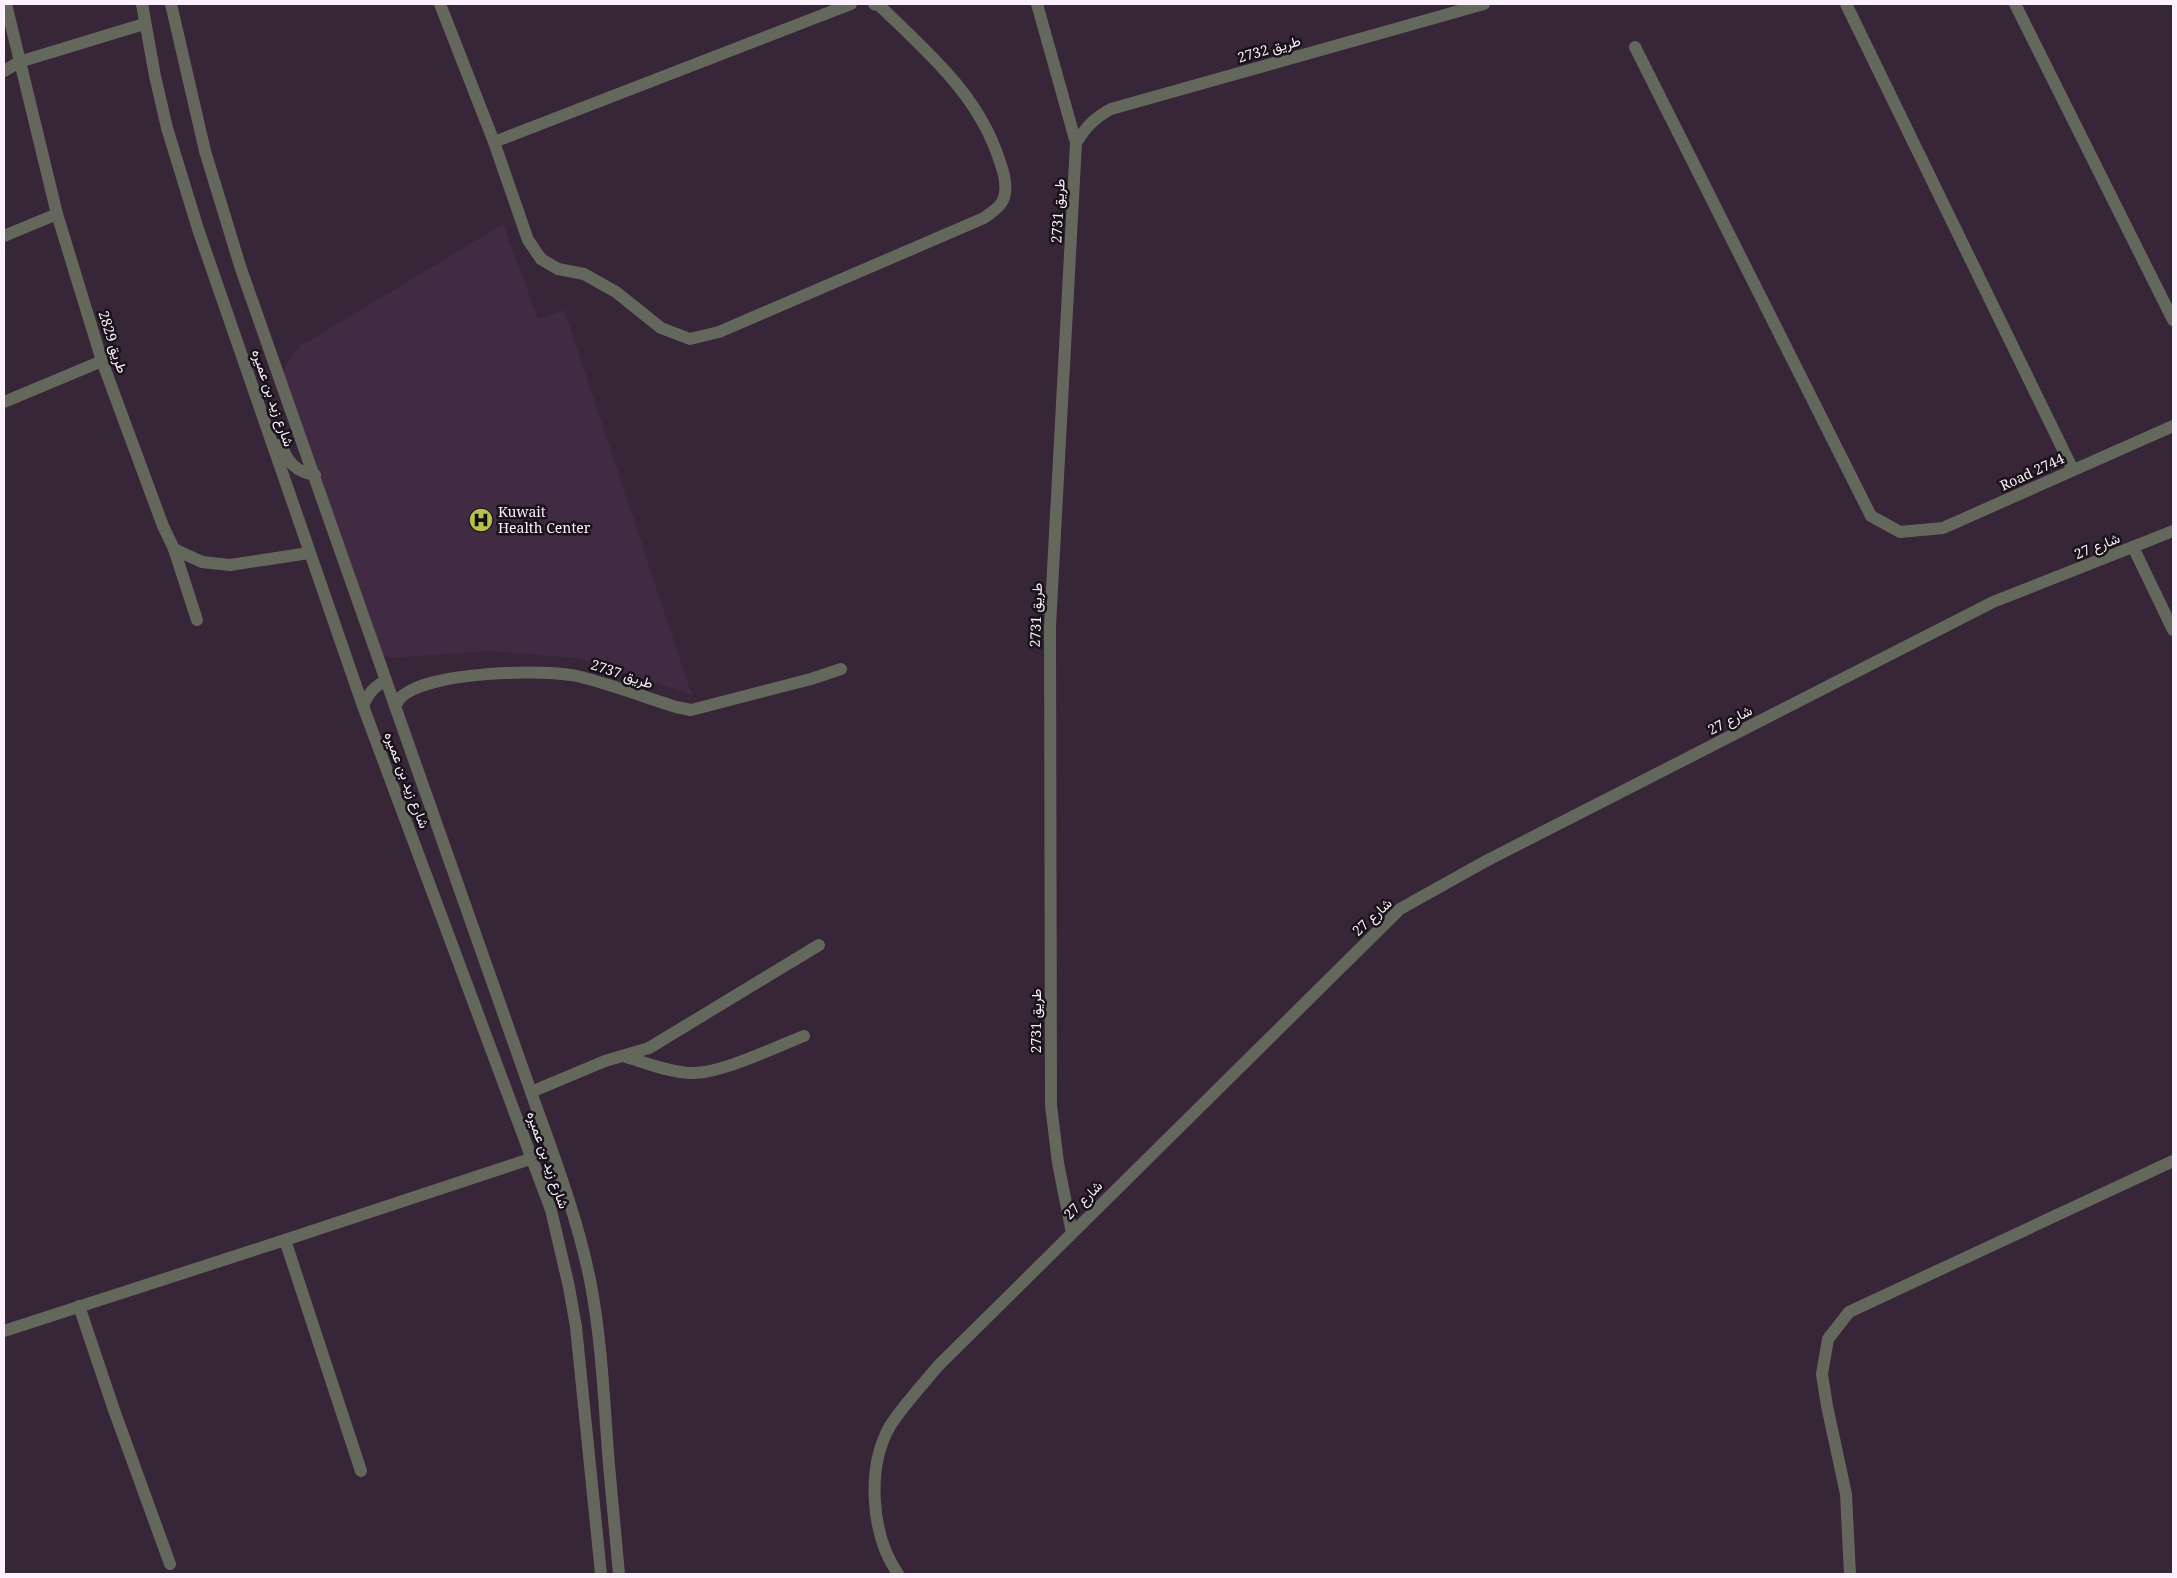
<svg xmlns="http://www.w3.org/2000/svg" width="2177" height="1578" font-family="'Noto Serif',Vazirmatn,serif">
	<rect width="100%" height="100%" fill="#362637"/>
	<path fill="#402b42" d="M503 224 538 319 564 310 692 695 578 658 488 651 392 658 380 655 282 374 288 361 300 346Z"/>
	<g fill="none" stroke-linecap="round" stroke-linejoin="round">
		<g stroke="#64675b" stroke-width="12">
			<path d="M6 4 57 214 102 361 163 526 174 549 197 620"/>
			<path d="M142 4 155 76 167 128 198 229 363 706 551 1210 569 1287 576 1327 601 1574"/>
			<path d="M171 4 205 151 241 269 531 1092C553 1154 577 1216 590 1280 602 1341 604 1403 609 1465 612 1501 616 1538 619 1574"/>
			<path d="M440 4 494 142 528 240 541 259 558 269 584 274 616 292 661 328 690 339 719 332 984 218C990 213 1000 208 1003 200 1008 189 1004 173 1000 162 979 95 929 54 880 6L874 4"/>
			<path d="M1037 4 1076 143 1050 626 1051 1105 1058 1163 1072 1233"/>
			<path d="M1846 4 2073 470"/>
			<path d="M2015 4 2173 320"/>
			<path d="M1635 47 1871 516 1900 532 1943 528 2173 426"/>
			<path d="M4 71 19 62 144 24"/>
			<path d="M494 142 851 4"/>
			<path d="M1076 143C1086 127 1094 118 1111 109L1484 4"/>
			<path d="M4 236 57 214"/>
			<path d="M4 402 102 361"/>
			<path d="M281 444C287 462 296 472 315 475"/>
			<path d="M2133 547 2173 630"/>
			<path d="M174 549 202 562 230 565 309 553"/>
			<path d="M363 706C368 694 374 686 386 681"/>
			<path d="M395 706C398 701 400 697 405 694 434 672 545 668 581 677 613 685 644 697 676 707L691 710 811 679 841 669"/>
			<path d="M626 1057C647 1063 668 1072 690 1073 719 1075 775 1047 804 1036"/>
			<path d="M531 1092 605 1061 649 1048 819 945"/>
			<path d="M79 1306 114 1410 170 1564"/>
			<path d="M4 1331 285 1240"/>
			<path d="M361 1471 285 1240 533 1158"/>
			<path d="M898 1574C871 1535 866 1468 890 1426 901 1408 924 1383 938 1366L1400 909 1486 861 1993 602 2173 531"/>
			<path d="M1850 1574 1846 1494 1827 1406 1822 1374 1828 1339 1849 1312 2173 1161"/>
		</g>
	</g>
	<defs>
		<g id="hospital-disc" transform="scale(1.25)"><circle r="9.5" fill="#b3c24b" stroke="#19121a"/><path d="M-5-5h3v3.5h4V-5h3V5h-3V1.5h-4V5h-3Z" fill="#111"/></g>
	</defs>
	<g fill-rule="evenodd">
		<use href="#hospital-disc" x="481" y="520"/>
	</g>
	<g text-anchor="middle" stroke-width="5" stroke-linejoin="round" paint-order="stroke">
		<g font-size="14" fill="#fbf0fc" stroke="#19121a">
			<text transform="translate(1269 49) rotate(-16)" y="5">طريق 2732</text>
			<text transform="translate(1058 211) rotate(-87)" y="5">طريق 2731</text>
			<text transform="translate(113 342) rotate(72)" y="5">طريق 2829</text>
			<text transform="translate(273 398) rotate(71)" y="5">شارع زيد بن عميره</text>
			<text transform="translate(2032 472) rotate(-25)" y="5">Road 2744</text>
			<text transform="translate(2097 546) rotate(-22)" y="5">شارع 27</text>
			<text transform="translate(1036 615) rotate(-88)" y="5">طريق 2731</text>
			<text transform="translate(622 674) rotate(18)" y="5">طريق 2737</text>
			<text transform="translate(1730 720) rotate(-27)" y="5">شارع 27</text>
			<text transform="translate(407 780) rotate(69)" y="5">شارع زيد بن عميره</text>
			<text transform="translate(1372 917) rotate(-43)" y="5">شارع 27</text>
			<text transform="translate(1036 1021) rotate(-90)" y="5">طريق 2731</text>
			<text transform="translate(548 1160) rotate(71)" y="5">شارع زيد بن عميره</text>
			<text transform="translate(1083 1200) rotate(-45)" y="5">شارع 27</text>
		</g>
		<g font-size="14" fill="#fbf0fc" stroke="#19121a" text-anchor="start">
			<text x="498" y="517">Kuwait<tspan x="498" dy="16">Health Center</tspan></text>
		</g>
	</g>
	<rect width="2177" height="1578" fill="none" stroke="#fbf0fc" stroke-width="10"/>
</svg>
